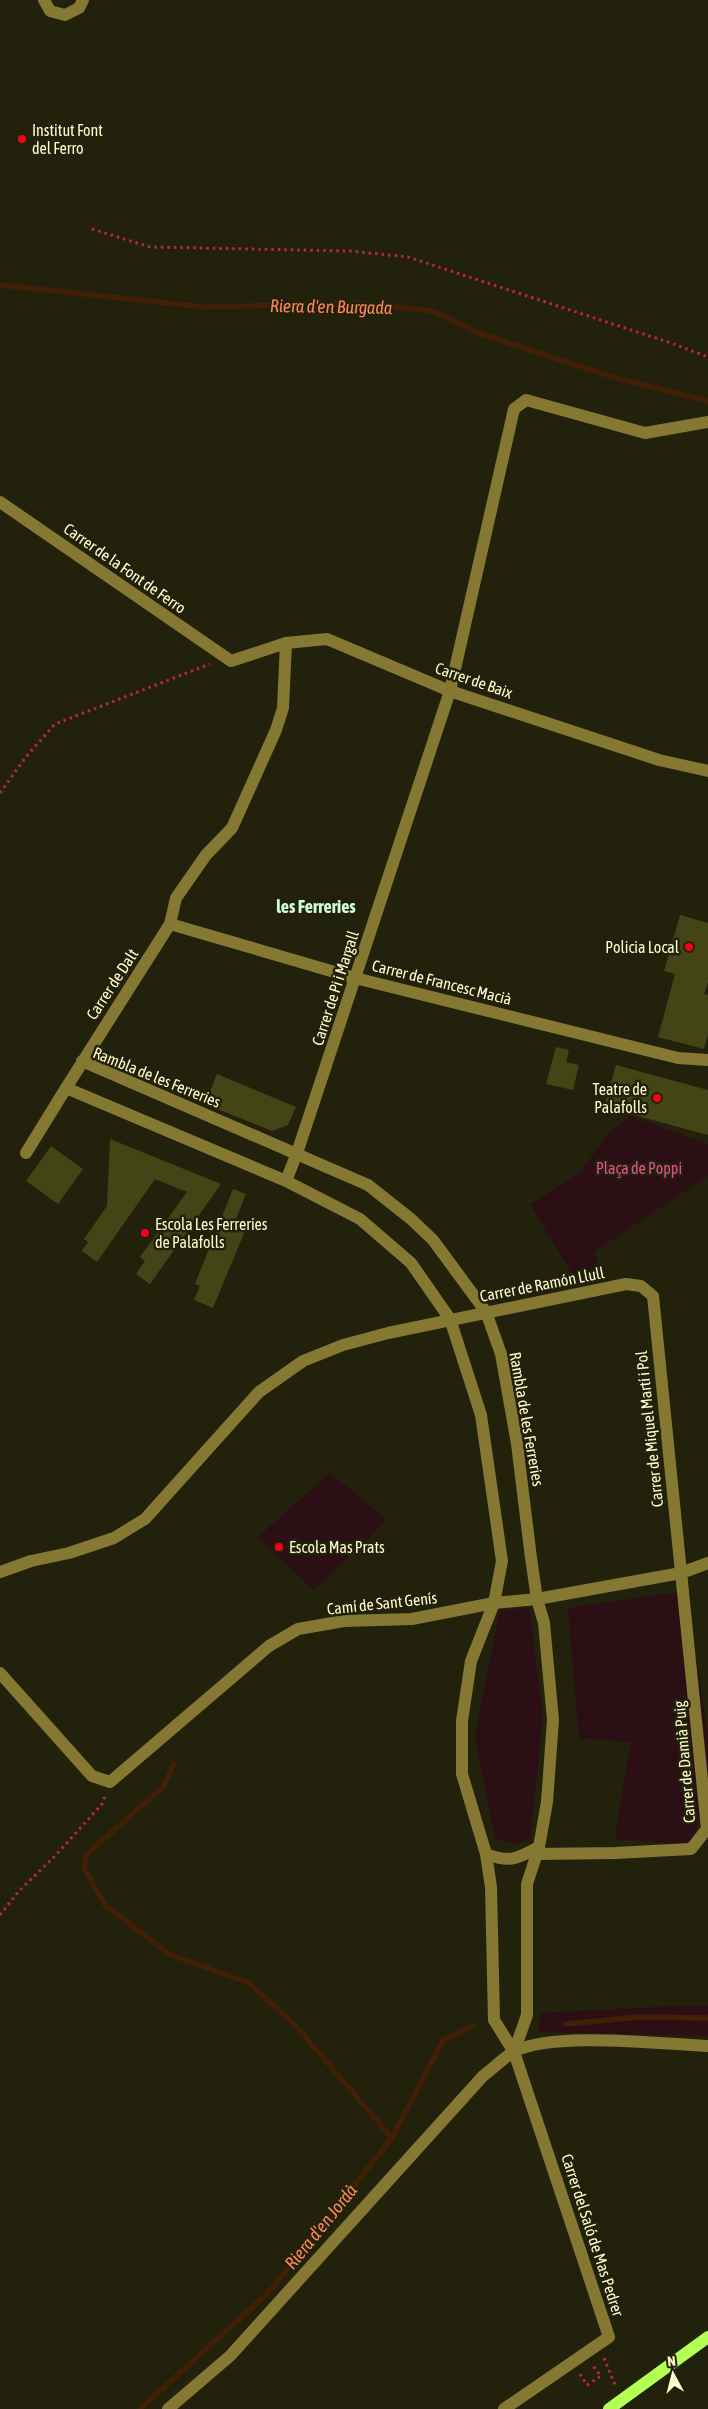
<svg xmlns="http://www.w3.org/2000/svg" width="708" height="2409" font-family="'Asap Condensed',sans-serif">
	<rect width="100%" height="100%" fill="#22210b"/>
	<g fill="#2c0e15">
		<path d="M630 1116 708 1144V1176L594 1252 600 1269 574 1277 530 1204 580 1173 607 1135Z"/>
		<path d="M330 1473 387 1520 314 1590 258 1537Z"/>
		<path d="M686 1591 708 1735V1780L692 1844 615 1839 631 1742 579 1738 568 1608Z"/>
		<path d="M529 1608 543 1716 530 1839 514 1844 495 1838 475 1736 500 1610Z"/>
		<path d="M677 2006H708V2036L538 2032 541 2013Z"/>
	</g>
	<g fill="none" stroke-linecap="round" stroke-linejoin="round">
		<g stroke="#412005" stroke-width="5.5">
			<path d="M0 285 204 307 361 303 433 311 481 334 616 378 708 401"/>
			<path d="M174 1764 163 1787 87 1854 84 1868 105 1905 169 1954 249 1983 294 2024 392 2138"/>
			<path d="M566 2024 639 2017 708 2018"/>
			<path d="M140 2409 269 2292 392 2138 443 2040 473 2026"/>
		</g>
	</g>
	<g fill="#444516">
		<path d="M680 915 708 923V982L704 994 708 995V1035L704 1049 658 1037 675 974 664 971Z"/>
		<path d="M556 1047 569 1050 566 1062 579 1065 573 1090 546 1084Z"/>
		<path d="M616 1065 708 1090V1135L604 1107Z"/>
		<path d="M217 1074 296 1107 288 1125 272 1131 205 1104Z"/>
		<path d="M110 1139 221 1184 150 1284 136 1274 145 1261 140 1257 187 1192 155 1179 97 1262 82 1251 88 1242 84 1239 107 1206Z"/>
		<path d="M51 1146 83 1169 58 1204 26 1181Z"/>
		<path d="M233 1189 246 1194 235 1221 247 1226 213 1308 194 1300 200 1286 195 1284Z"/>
	</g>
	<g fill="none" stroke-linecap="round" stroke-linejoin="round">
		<g stroke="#bc234a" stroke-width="3" stroke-dasharray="2.5 4" stroke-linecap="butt">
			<path d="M92 229 150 247 350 251 408 257 671 343 708 357"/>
			<path d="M0 793 25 758 55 724 210 664"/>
			<path d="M0 1915 18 1892 55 1856 102 1804 105 1796"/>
			<path d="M604 2358 616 2387"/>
			<path d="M580 2374 587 2385 601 2376 592 2365"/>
		</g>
		<g stroke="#857832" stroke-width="12">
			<path d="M44 0 50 11 65 15 79 8 83 0"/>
			<path d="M0 502 231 661 286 643 327 639 450 691 659 760 708 771"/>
			<path d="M170 924 355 978 678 1058 708 1060"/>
			<path d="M82 1061 368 1185 411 1219 433 1240 486 1312 501 1354 517 1444 531 1558 537 1599 544 1623 553 1720 547 1802 539 1847 527 1884V2015L514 2052 494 2020 491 1887 486 1854 462 1774V1721L471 1661 494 1603 502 1561 481 1415 450 1319 411 1263 360 1219 286 1181 66 1088 170 924 176 898 206 855 232 828 276 730 283 708 286 643"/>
			<path d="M26 1153 66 1088"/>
			<path d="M286 1181 297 1153 450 691 514 409 526 400 645 433 708 422"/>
			<path d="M0 1572 31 1561 69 1553 114 1538 145 1519 259 1392 303 1361 343 1345 388 1333 626 1284 641 1286 653 1296 707 1829 691 1849 615 1853 537 1854"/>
			<path d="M0 1673 92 1776 110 1782 269 1646 298 1629 344 1621 412 1619 494 1603 537 1599 681 1573 708 1563"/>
			<path d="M486 1854C510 1863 517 1859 539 1847"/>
			<path d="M168 2409 230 2356 483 2076C493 2068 503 2059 513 2052 551 2031 662 2044 708 2046"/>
			<path d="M504 2409 609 2337 514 2052"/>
		</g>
		<path stroke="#b4ff53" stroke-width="12" d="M609 2409 708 2337"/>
	</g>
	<g fill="#f70017" stroke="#22210b" stroke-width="2">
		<circle cx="22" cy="139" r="5"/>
		<circle cx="689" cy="947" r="5"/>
		<circle cx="657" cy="1098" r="5"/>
		<circle cx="145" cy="1233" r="5"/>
		<circle cx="279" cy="1547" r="5"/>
	</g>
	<g text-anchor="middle" stroke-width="5" stroke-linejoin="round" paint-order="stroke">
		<g font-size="16" fill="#fffbcc" stroke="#22210b" text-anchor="start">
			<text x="32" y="136">Institut Font<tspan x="32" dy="18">del Ferro</tspan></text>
			<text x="679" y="953" text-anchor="end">Policia Local</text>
			<text x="647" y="1095" text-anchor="end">Teatre de<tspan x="647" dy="18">Palafolls</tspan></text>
			<text x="155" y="1230">Escola Les Ferreries<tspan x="155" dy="18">de Palafolls</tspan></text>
			<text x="289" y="1553">Escola Mas Prats</text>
		</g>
		<g font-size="16" fill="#fffbcc" stroke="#22210b">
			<text transform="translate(125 568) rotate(35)" y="6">Carrer de la Font de Ferro</text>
			<text transform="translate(474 680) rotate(19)" y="6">Carrer de Baix</text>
			<text transform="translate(442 982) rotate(14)" y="6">Carrer de Francesc Macià</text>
			<text transform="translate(112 984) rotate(-57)" y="6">Carrer de Dalt</text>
			<text transform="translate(335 988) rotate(-72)" y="6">Carrer de Pi i Margall</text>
			<text transform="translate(157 1077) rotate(22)" y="6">Rambla de les Ferreries</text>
			<text transform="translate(542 1284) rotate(-11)" y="6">Carrer de Ramón Llull</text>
			<text transform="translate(527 1419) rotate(80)" y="6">Rambla de les Ferreries</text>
			<text transform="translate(649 1429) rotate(-96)" y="6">Carrer de Miquel Martí i Pol</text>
			<text transform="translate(382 1603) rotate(-6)" y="6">Camí de Sant Genís</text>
			<text transform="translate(684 1762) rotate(-95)" y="6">Carrer de Damià Puig</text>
			<text transform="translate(593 2235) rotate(72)" y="6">Carrer del Saló de Mas Pedrer</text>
		</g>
		<g font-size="16" fill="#e94e93" stroke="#22210b">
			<text x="639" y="1174">Plaça de Poppi</text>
		</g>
		<g font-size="18" font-style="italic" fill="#ff875a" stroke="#22210b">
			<text transform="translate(331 307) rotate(1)" y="6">Riera d'en Burgada</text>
			<text transform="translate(321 2227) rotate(-51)" y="6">Riera d'en Jordà</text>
		</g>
		<g font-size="18" font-weight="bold" fill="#ceffd7" stroke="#22210b">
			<text x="316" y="913">les Ferreries</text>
		</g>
	</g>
	<g transform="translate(673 2374) rotate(353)" stroke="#22210b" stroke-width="4" paint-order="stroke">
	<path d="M0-4L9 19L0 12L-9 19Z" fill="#fffbcc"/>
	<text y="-8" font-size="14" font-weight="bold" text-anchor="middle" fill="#fffbcc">N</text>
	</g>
</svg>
